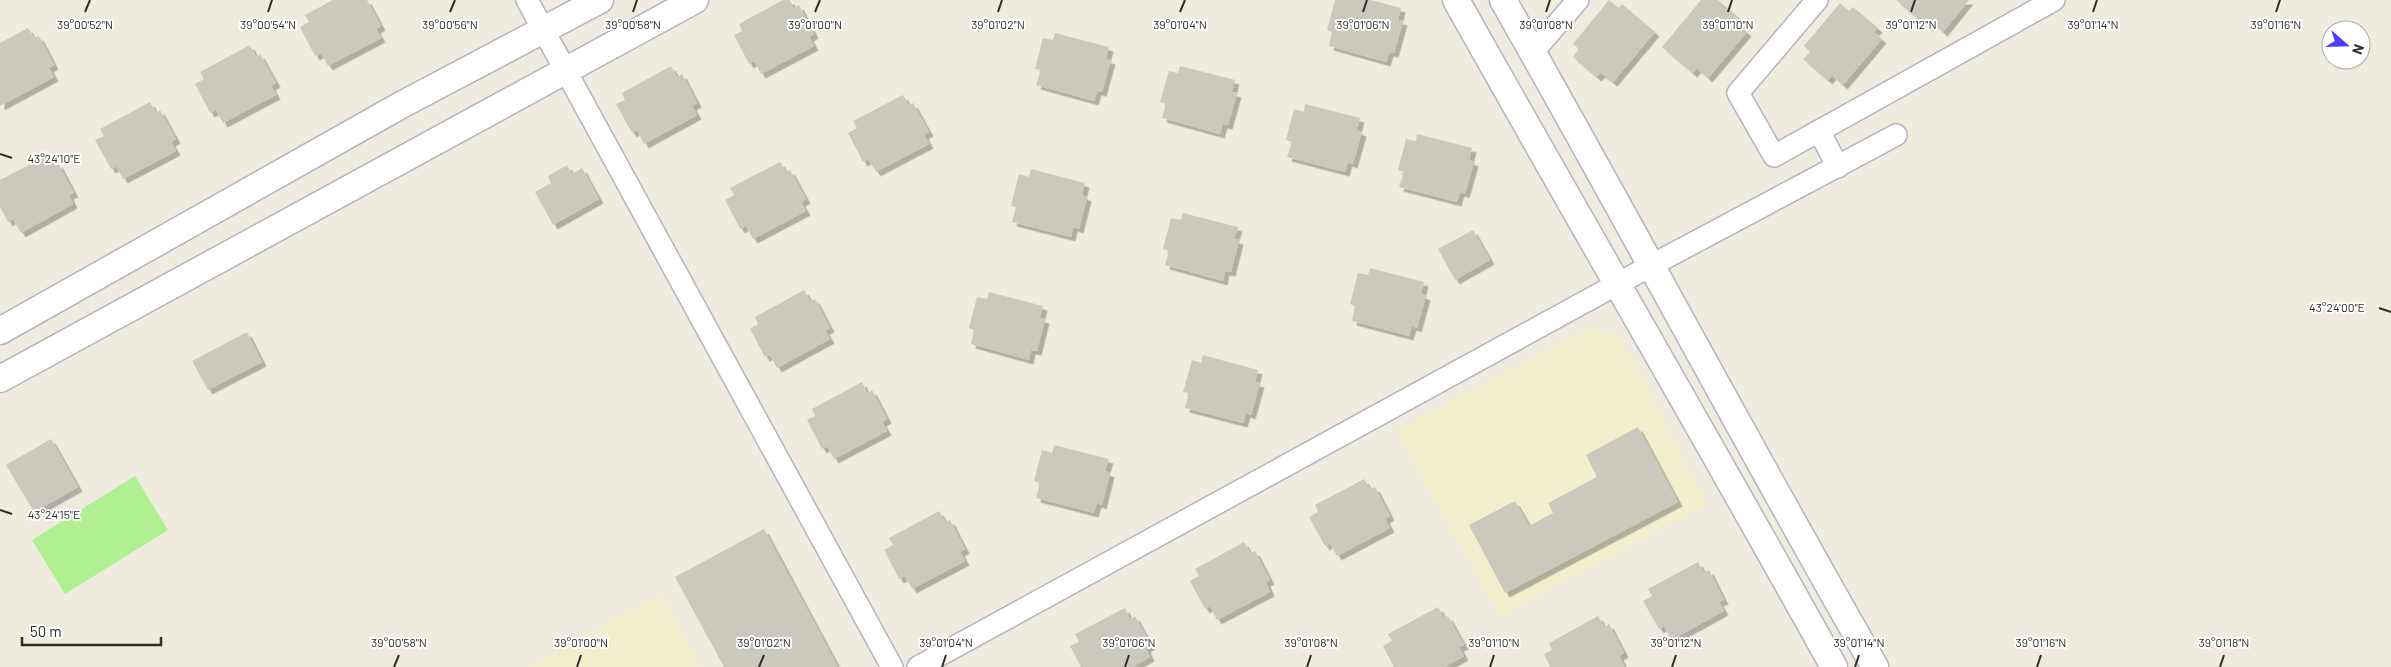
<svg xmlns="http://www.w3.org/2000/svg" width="2391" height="667" font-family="Barlow,sans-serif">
	<defs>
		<filter id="shadow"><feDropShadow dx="4.5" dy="4.5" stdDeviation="0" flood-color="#0004"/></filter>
	</defs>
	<rect width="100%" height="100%" fill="#efecdf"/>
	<g fill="#f1efce">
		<path d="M1585 329 1618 334 1650 389 1707 505 1500 616 1395 431Z"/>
		<path d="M661 593 701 667H527Z"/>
	</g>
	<path fill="#b0f093" d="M135 476 168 530 65 594 32 540Z"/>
	<g fill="#cbc9bd" filter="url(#shadow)">
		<path d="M333 0H367L381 26 376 29 381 38 328 66 321 53 315 56 300 27 309 22 305 15Z"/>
		<path d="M783 0H790L794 8 799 5 814 34 809 37 814 46 761 74 754 61 749 64 734 35 742 31 739 24Z"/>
		<path d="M1335 0H1371L1401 8 1398 20 1403 21 1394 53 1389 52 1386 62 1329 46 1332 32 1327 30Z"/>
		<path d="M1609 0 1619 8 1622 4 1655 32 1613 82 1601 73 1597 77 1573 57 1579 49 1573 44Z"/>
		<path d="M1701 0H1718L1743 21 1739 25 1747 32 1708 78 1697 68 1693 73 1662 47Z"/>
		<path d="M1896 0H1969L1943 32 1932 22 1928 27Z"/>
		<path d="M1840 3 1849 11 1853 7 1878 28 1874 32 1882 39 1843 85 1832 75 1828 80 1803 59 1810 52 1804 46Z"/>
		<path d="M28 28 34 38 39 36 54 65 49 68 54 77 0 106V43Z"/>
		<path d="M1055 33 1109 47 1106 59 1111 60 1102 92 1097 91 1094 101 1036 85 1041 70 1035 69 1043 38 1053 40Z"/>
		<path d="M250 45 256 57 260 54 276 83 271 86 276 95 223 123 216 110 210 113 195 84 204 79 200 72Z"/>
		<path d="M671 66 677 77 682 74 697 103 692 106 697 115 644 144 637 130 632 133 616 104 625 100 622 93Z"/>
		<path d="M1180 66 1235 80 1232 92 1237 93 1228 125 1223 124 1220 134 1162 118 1166 104 1160 102 1169 71 1178 73Z"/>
		<path d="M903 95 909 105 913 103 929 132 924 135 929 144 876 172 868 159 863 162 848 133 857 128 853 121Z"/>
		<path d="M150 102 156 113 160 110 176 139 171 142 176 151 123 179 116 166 111 169 95 140 104 136 100 129Z"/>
		<path d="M1305 104 1360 118 1357 130 1362 132 1353 164 1348 162 1345 172 1287 157 1292 142 1286 140 1294 109 1304 112Z"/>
		<path d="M1417 134 1472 148 1469 160 1474 162 1465 194 1460 192 1457 202 1399 187 1404 172 1398 170 1406 139 1416 141Z"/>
		<path d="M48 155 53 166 58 163 74 193 69 195 73 204 21 233 13 219 8 222 0 207V180Z"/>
		<path d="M780 162 786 172 790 170 806 199 801 202 806 211 753 239 746 226 740 229 725 200 734 195 730 188Z"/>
		<path d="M567 165 572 174 582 168 599 199 553 225 535 192 551 183 548 176Z"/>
		<path d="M1031 169 1085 183 1082 195 1087 197 1079 229 1073 227 1071 237 1012 222 1016 207 1011 206 1019 174 1029 177Z"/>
		<path d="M1183 213 1238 227 1234 239 1239 240 1231 272 1225 271 1223 281 1165 265 1169 251 1163 249 1171 218 1181 220Z"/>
		<path d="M1473 230 1490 260 1455 280 1438 249Z"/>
		<path d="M1370 268 1424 282 1421 294 1426 296 1417 328 1412 326 1409 336 1352 321 1355 306 1350 304 1358 273 1368 275Z"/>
		<path d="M804 290 810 301 815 299 830 328 825 330 830 339 777 368 770 355 765 357 750 329 758 324 755 317Z"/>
		<path d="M989 292 1043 306 1040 318 1045 319 1037 351 1031 350 1029 360 971 344 974 330 969 328 977 297 987 299Z"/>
		<path d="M247 332 262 362 208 390 192 361Z"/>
		<path d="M1203 355 1258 370 1255 382 1260 383 1251 415 1246 413 1243 423 1185 408 1189 393 1183 392 1192 360 1201 363Z"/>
		<path d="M862 382 867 393 872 390 887 419 882 422 887 431 834 459 827 446 822 449 807 420 815 416 812 409Z"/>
		<path d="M1638 427 1678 502 1505 593 1469 525 1515 501 1529 526 1553 513 1548 503 1597 477 1586 455Z"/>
		<path d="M51 439 78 487 34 512 6 465Z"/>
		<path d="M1054 445 1109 459 1105 471 1110 473 1102 505 1097 503 1094 513 1036 498 1040 483 1034 481 1042 450 1052 453Z"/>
		<path d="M1364 479 1370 489 1375 487 1390 516 1385 519 1390 528 1337 556 1330 543 1325 546 1309 517 1318 512 1315 505Z"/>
		<path d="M939 511 945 522 950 520 965 549 960 552 965 561 912 589 905 576 899 579 884 550 893 545 889 538Z"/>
		<path d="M764 529 838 667H724L675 577Z"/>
		<path d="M1244 542 1250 553 1255 551 1270 580 1266 582 1270 592 1217 620 1210 606 1205 609 1190 581 1199 576 1195 569Z"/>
		<path d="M1698 562 1704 573 1709 570 1724 600 1719 602 1724 611 1671 640 1664 626 1659 629 1643 601 1652 596 1648 589Z"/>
		<path d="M1438 607 1444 618 1448 616 1464 645 1459 647 1464 656 1444 667H1394L1383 646 1392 641 1388 634Z"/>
		<path d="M1125 608 1130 619 1135 616 1151 645 1146 648 1150 657 1132 667H1081L1070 646 1079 642 1075 634Z"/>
		<path d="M1598 616 1604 627 1609 624 1624 653 1619 656 1625 667H1550L1544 654 1552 650 1549 643Z"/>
	</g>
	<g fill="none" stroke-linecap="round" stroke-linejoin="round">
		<g stroke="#b3b3c1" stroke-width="24">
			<g id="minor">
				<path d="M527 0 892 667"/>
				<path d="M1817 0 1738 93 1774 156 2054 0"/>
				<path d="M1533 52 1578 0"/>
				<path d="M1819 131 1838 167"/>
				<path d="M918 667 1652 265 1896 135"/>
			</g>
		</g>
		<g stroke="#b3b3c1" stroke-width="29">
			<g id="tertiary">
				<path d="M1456 0C1581 223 1710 443 1834 667"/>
				<path d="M1503 0C1629 221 1748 446 1875 667"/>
				<path d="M0 331 403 104 600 0"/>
				<path d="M0 379 695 0"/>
			</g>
		</g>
		<use href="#minor" stroke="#fff" stroke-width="21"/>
		<use href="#tertiary" stroke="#fff" stroke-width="26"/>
	</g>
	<path fill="none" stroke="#2d2d2d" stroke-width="2" d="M85 12 90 0M268 12 272 0M450 12 455 0M633 12 637 0M815 12 820 0M998 12 1002 0M1180 12 1185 0M1363 12 1367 0M1546 12 1550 0M1728 12 1732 0M1911 12 1915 0M2093 12 2097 0M2276 12 2280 0M0 154 12 158M2379 308 2391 312M0 510 12 514M394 667 399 655M577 667 581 655M759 667 764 655M942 667 946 655M1125 667 1129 655M1307 667 1311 655M1490 667 1494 655M1672 667 1676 655M1855 667 1859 655M2037 667 2041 655M2220 667 2224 655"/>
	<g font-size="12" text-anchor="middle" fill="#2d2d2d" stroke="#fff" stroke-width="4" stroke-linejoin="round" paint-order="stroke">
		<text x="268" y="29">39°00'54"N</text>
		<text x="450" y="29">39°00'56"N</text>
		<text x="633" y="29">39°00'58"N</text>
		<text x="815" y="29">39°01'00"N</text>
		<text x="1180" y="29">39°01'04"N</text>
		<text x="1546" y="29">39°01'08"N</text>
		<text x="85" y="29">39°00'52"N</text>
		<text x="998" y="29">39°01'02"N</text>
		<text x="1363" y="29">39°01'06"N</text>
		<text x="1728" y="29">39°01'10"N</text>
		<text x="1911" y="29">39°01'12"N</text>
		<text x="2093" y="29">39°01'14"N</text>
		<text x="2276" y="29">39°01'16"N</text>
		<text x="54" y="163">43°24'10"E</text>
		<text x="2337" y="312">43°24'00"E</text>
		<text x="54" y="519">43°24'15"E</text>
		<text x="399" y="647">39°00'58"N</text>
		<text x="581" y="647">39°01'00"N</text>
		<text x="764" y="647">39°01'02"N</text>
		<text x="946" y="647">39°01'04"N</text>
		<text x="1129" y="647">39°01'06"N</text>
		<text x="1311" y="647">39°01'08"N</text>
		<text x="1494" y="647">39°01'10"N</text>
		<text x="1676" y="647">39°01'12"N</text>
		<text x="1859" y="647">39°01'14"N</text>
		<text x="2041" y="647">39°01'16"N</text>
		<text x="2224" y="647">39°01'18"N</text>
	</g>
	<g transform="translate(2346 45) rotate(110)"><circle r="24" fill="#ffffff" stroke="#ababab"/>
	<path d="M0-4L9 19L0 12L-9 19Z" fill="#4c3cff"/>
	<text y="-8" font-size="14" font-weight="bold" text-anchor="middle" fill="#2d2d2d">N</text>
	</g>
	<path d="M22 637v8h139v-8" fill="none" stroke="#2d2d2d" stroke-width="2.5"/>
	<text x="30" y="637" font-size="15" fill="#2d2d2d" stroke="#ffffff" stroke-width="4" paint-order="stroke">50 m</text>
</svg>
